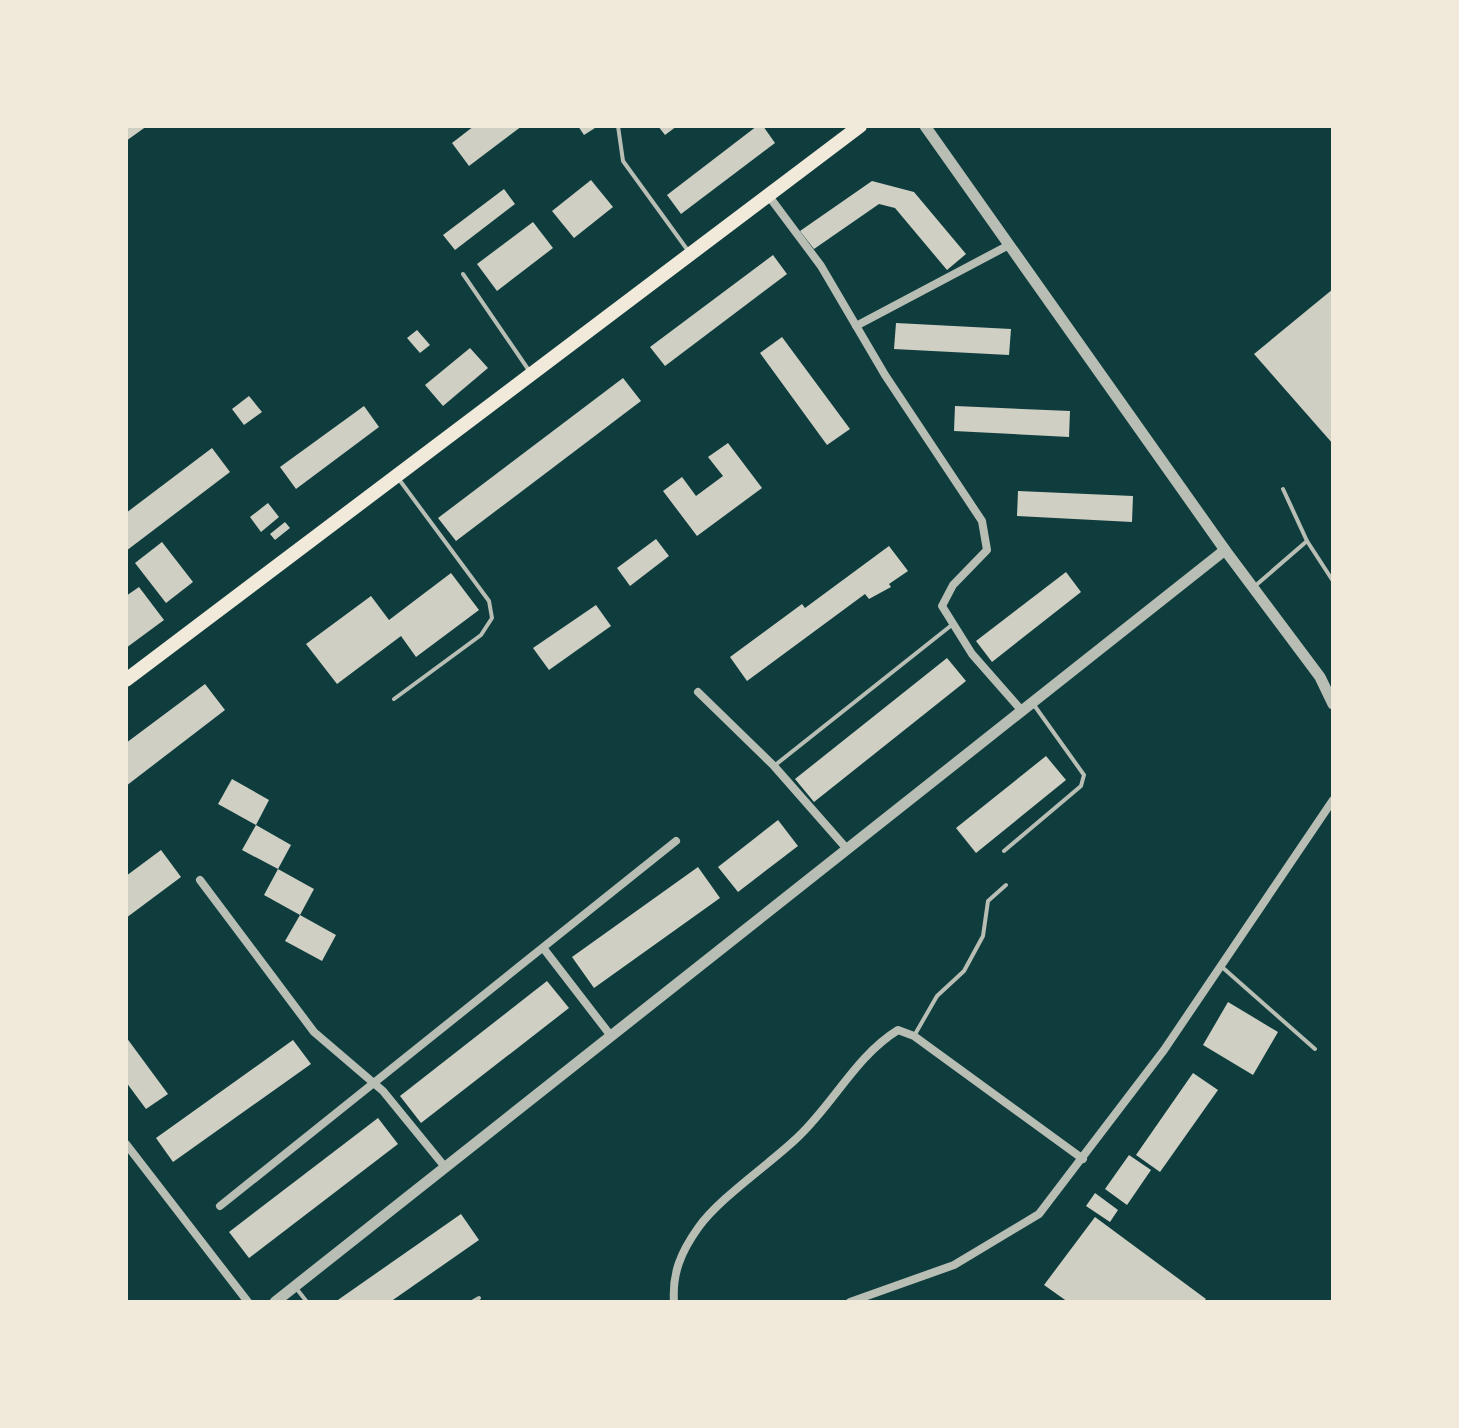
<svg xmlns="http://www.w3.org/2000/svg" width="1459" height="1428" font-family="'Exo 2',sans-serif">
	<rect width="100%" height="100%" fill="#0f3d3e"/>
	<g fill="#cfcfc3">
		<path d="M126 126H147L126 141Z"/>
		<path d="M474 126H522L469 166 452 143Z"/>
		<path d="M578 126H593L595 128 584 135Z"/>
		<path d="M658 126H677L665 135Z"/>
		<path d="M757 126H763L775 143 681 214 667 195Z"/>
		<path d="M591 180 613 207 574 238 552 211Z"/>
		<path d="M872 181 914 192 966 254 947 270 895 208 879 204 814 249 800 231Z"/>
		<path d="M504 189 515 204 455 250 443 235Z"/>
		<path d="M533 222 553 248 497 291 477 264Z"/>
		<path d="M773 255 787 274 665 366 650 347Z"/>
		<path d="M1333 289V444L1254 354Z"/>
		<path d="M896 323 1011 329 1009 355 894 349Z"/>
		<path d="M417 330 430 345 420 353 407 338Z"/>
		<path d="M782 337 850 429 827 445 760 353Z"/>
		<path d="M470 348 488 368 443 406 425 385Z"/>
		<path d="M623 378 641 401 456 541 438 518Z"/>
		<path d="M249 396 262 412 244 425 232 409Z"/>
		<path d="M364 406 379 427 296 489 280 467Z"/>
		<path d="M955 406 1070 411 1069 437 954 431Z"/>
		<path d="M728 443 762 488 697 536 663 491 682 477 696 496 723 476 708 457Z"/>
		<path d="M212 448 230 472 126 551V513Z"/>
		<path d="M1018 491 1133 496 1132 522 1017 516Z"/>
		<path d="M268 503 279 517 261 532 250 517Z"/>
		<path d="M285 522 290 528 275 540 270 534Z"/>
		<path d="M656 539 669 556 630 586 617 568Z"/>
		<path d="M162 542 193 582 166 603 135 563Z"/>
		<path d="M889 546 908 571 889 584 891 587 869 599 865 594 747 681 730 657 802 604 805 608Z"/>
		<path d="M1066 572 1081 592 992 662 976 641Z"/>
		<path d="M451 573 479 610 416 657 401 636 337 684 306 644 371 596 389 620Z"/>
		<path d="M139 587 164 620 126 648V596Z"/>
		<path d="M596 605 611 626 549 670 533 648Z"/>
		<path d="M947 658 966 681 814 802 795 779Z"/>
		<path d="M205 684 225 710 126 786V743Z"/>
		<path d="M1046 756 1066 780 976 853 956 828Z"/>
		<path d="M232 779 269 800 256 825 218 804Z"/>
		<path d="M778 820 798 846 738 892 718 867Z"/>
		<path d="M256 825 291 845 278 869 242 850Z"/>
		<path d="M161 850 181 877 126 918V876Z"/>
		<path d="M698 867 720 898 594 988 572 957Z"/>
		<path d="M278 869 314 889 300 915 336 935 322 961 285 941 300 915 264 895Z"/>
		<path d="M547 981 569 1008 421 1123 400 1096Z"/>
		<path d="M1228 1002 1278 1032 1253 1075 1203 1045Z"/>
		<path d="M126 1037 168 1094 146 1109 126 1082Z"/>
		<path d="M293 1040 311 1064 173 1162 156 1138Z"/>
		<path d="M1193 1073 1218 1090 1160 1172 1136 1155Z"/>
		<path d="M378 1118 398 1144 249 1258 229 1232Z"/>
		<path d="M1129 1155 1151 1170 1127 1205 1105 1189Z"/>
		<path d="M1095 1193 1118 1210 1110 1222 1086 1206Z"/>
		<path d="M461 1214 479 1240 390 1302H335Z"/>
		<path d="M1095 1217 1206 1299 1203 1302H1068L1044 1285Z"/>
	</g>
	<g fill="none" stroke-linecap="round" stroke-linejoin="round">
		<g stroke="#b8beb3" stroke-width="4">
			<path d="M618 126 623 161 689 252"/>
			<path d="M463 274 530 372"/>
			<path d="M1307 541 1333 581"/>
			<path d="M1255 586 1307 541 1283 489"/>
			<path d="M394 699 481 635 492 618 489 601 398 478"/>
			<path d="M774 766 953 624"/>
			<path d="M1004 851 1081 786 1084 775 1034 705"/>
			<path d="M1222 967 1315 1049"/>
			<path d="M914 1036 937 996 964 971 983 936 988 901 1006 885"/>
			<path d="M296 1288 307 1302"/>
			<path d="M472 1302 479 1298"/>
		</g>
		<g stroke="#b8beb3" stroke-width="8">
			<path d="M768 195 821 266 885 375 982 521 987 550 953 585 942 606 972 654 1022 711"/>
			<path d="M856 326 1009 245"/>
			<path d="M698 692 774 766 847 849"/>
			<path d="M200 880 314 1032 383 1091 445 1167"/>
			<path d="M544 949 611 1036"/>
			<path d="M126 1144 248 1302"/>
			<path d="M220 1206 676 841"/>
			<path d="M674 1302C672 1273 681 1252 698 1228 719 1198 770 1164 798 1137 834 1103 856 1056 898 1030L914 1036 1083 1159"/>
			<path d="M850 1302 954 1265 1039 1214 1164 1050 1333 800"/>
		</g>
		<g stroke="#b8beb3" stroke-width="11">
			<path d="M925 126 1225 550 1320 677 1333 704"/>
			<path d="M275 1302 1225 550"/>
		</g>
		<path stroke="#f1e9da" stroke-width="14" d="M126 680 860 126"/>
	</g>
	<rect width="1459" height="1428" fill="none" stroke="#f1e9da" stroke-width="256"/>
</svg>
